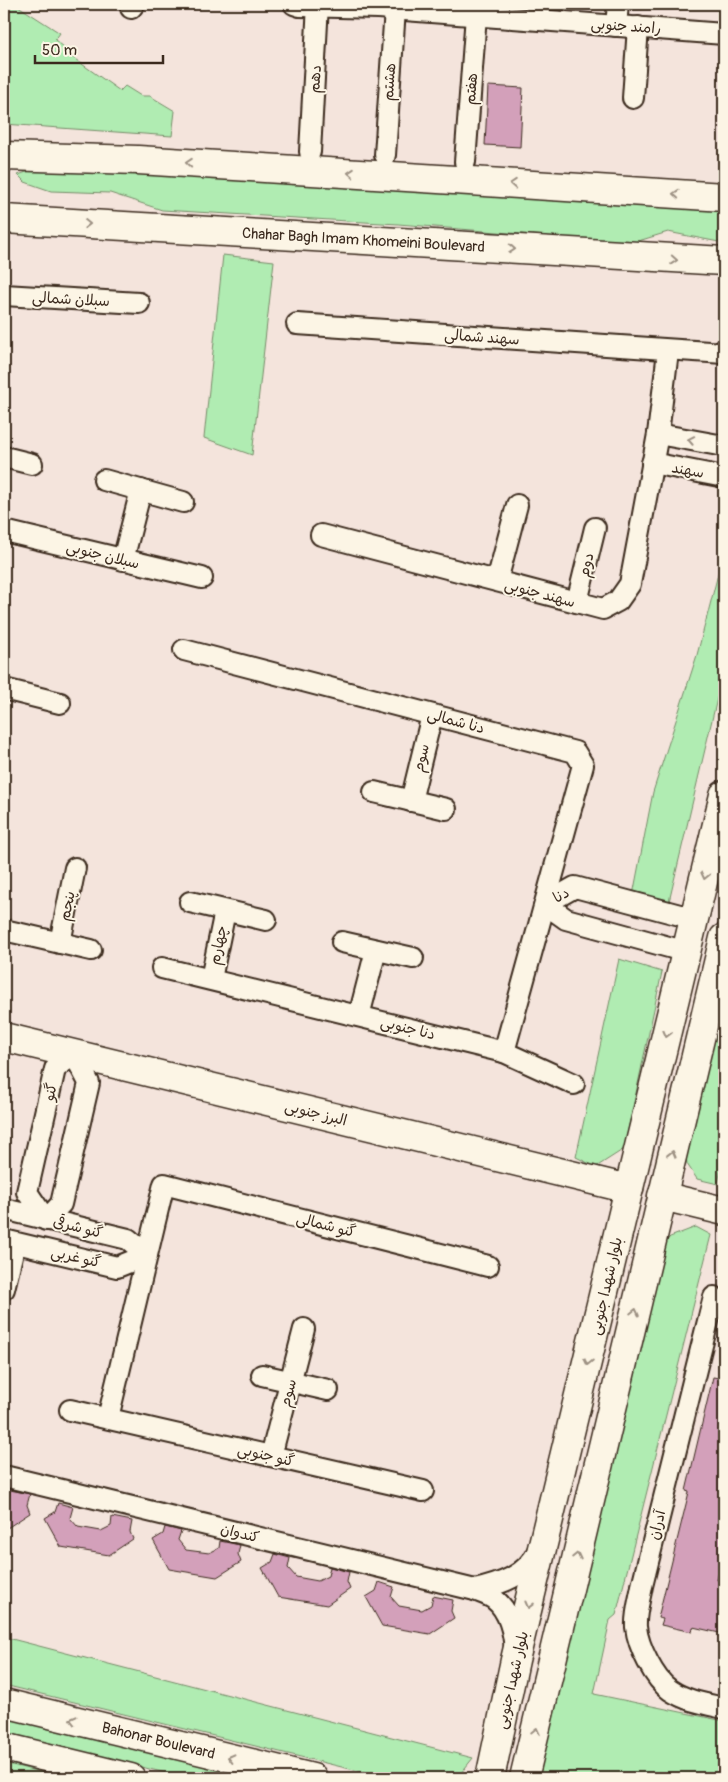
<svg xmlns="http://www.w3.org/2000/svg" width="728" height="1782" font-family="Pangolin,'Playpen Sans Arabic',sans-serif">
	<rect width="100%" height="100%" fill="#f4e4dc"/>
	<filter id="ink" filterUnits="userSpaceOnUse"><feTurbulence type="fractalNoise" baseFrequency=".02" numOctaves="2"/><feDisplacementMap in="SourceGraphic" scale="10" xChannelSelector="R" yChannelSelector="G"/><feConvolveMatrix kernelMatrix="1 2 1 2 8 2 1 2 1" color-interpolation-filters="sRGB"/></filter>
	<g filter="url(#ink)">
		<g fill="#b0ecb2" stroke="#768b68">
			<path d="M4 4H15L60 33 55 40 68 50 72 57 120 91 125 86 141 96H150L175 111 172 136 4 124Z"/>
			<path d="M76 168 703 203 724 211V243L668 232 635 242 596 240 398 224 162 210 110 193 51 191 25 182 18 175 35 169Z"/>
			<path d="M223 255 274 261 252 455 204 438Z"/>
			<path d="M724 551V669L668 906 633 895 653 792 697 655Z"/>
			<path d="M619 959 662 972 624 1149 596 1167 576 1157Z"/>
			<path d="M724 979V1152L718 1184 697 1179 687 1164 685 1148Z"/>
			<path d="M696 1227 711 1235 616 1615 610 1620 594 1694 724 1721V1778H534L653 1255 670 1237Z"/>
			<path d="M4 1637 473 1758 457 1778H387L4 1685Z"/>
			<path d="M4 1717 259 1778H187L4 1734Z"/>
			<path d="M4 1763 65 1778H4Z"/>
		</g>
		<g fill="#d3a0ba" stroke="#3b2a1e">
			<path d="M488 86 523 88 520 147 485 145Z"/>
			<path d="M713 1377 724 1379V1550L717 1580 724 1581V1634L693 1627 692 1632 661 1625 663 1619 658 1618 689 1492 686 1491Z"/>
			<path d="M10 1490 30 1494 27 1505 30 1513 4 1530V1502L8 1499Z"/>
			<path d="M58 1503 73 1507 70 1518 78 1527 101 1531 111 1526 112 1517 132 1521 130 1532 133 1539 109 1555 61 1547 45 1518 55 1512Z"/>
			<path d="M165 1527 181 1531 178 1540 186 1550 209 1553 219 1548 220 1541 240 1545 238 1554 241 1562 217 1577 169 1569 153 1540 163 1534Z"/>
			<path d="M275 1554 290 1558 288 1568 296 1577 318 1581 328 1576 330 1567 349 1572 347 1582 350 1589 327 1605 278 1597 262 1568 272 1562Z"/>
			<path d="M379 1582 394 1587 391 1597 399 1606 422 1610 431 1605 433 1596 453 1600 451 1611 454 1618 430 1634 382 1626 366 1597 376 1591Z"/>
		</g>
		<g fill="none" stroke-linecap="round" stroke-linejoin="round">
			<g stroke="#3b2a1e" stroke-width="24">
				<g id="street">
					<path d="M294 4 300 6 378 8 724 34"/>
					<path d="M131 8 134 4"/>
					<path d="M616 26 618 4"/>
					<path d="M633 98 638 27"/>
					<path d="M310 152 318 4"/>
					<path d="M385 155 395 9"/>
					<path d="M465 162 476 15"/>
					<path d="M4 295 139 303"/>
					<path d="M297 324 724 353"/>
					<path d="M658 434 724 446"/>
					<path d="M4 457 32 464"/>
					<path d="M652 463 724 477"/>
					<path d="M104 480 183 502"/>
					<path d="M4 531 202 578"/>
					<path d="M321 535 603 609 618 601 630 584 658 434 668 351"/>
					<path d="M123 560 141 490"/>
					<path d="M497 581 517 505"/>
					<path d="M577 602 595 528"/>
					<path d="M4 689 60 703"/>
					<path d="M374 792 446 809"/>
					<path d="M411 801 432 715"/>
					<path d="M190 902 266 920"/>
					<path d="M4 930 91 950"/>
					<path d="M342 942 413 958"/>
					<path d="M60 943 75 868"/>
					<path d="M687 952 566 919 545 904 575 887 695 919"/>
					<path d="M162 968 504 1052 583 765 575 752 184 650"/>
					<path d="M211 979 225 911"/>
					<path d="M359 1016 376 950"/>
					<path d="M504 1052 574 1084"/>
					<path d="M74 1054 89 1083 61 1204 46 1220 27 1192 55 1069Z"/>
					<path d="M4 1209 128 1239 147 1255 117 1267 4 1240"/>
					<path d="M4 1289 15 1243"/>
					<path d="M714 1297 642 1586C640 1598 635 1614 636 1627 638 1646 654 1679 670 1690 686 1701 706 1704 724 1708"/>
					<path d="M262 1375 328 1390"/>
					<path d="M70 1410 423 1491"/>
					<path d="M108 1418 164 1184 488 1266"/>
					<path d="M271 1456 304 1329"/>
					<path d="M4 1476 475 1590C481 1593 489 1595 494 1599 509 1610 514 1633 515 1651"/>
					<path d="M475 1590C501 1584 526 1576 538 1551"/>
				</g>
			</g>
			<g stroke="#3b2a1e" stroke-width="31">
				<g id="secondary">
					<path d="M4 156 138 160 724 197"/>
					<path id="s1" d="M4 219 724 261"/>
					<path d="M4 1037 629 1189"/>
					<path d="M662 1196 724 1211"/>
					<path id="s2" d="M4 1703 313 1778"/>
					<path d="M4 1747 131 1778"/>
					<path d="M490 1778 515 1660 724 795"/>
					<path d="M524 1778 724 938"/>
				</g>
			</g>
			<use href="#street" stroke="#fcf5e5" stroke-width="20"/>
			<use href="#secondary" stroke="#fcf5e5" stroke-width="28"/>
		</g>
		<defs><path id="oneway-chevron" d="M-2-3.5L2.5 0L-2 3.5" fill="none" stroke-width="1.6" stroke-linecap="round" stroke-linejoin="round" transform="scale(1.25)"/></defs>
		<g stroke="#9c9082">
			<use href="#oneway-chevron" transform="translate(189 163) rotate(-176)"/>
			<use href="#oneway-chevron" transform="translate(351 173) rotate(-176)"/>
			<use href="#oneway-chevron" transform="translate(513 184) rotate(-176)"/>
			<use href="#oneway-chevron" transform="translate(676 194) rotate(-176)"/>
			<use href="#oneway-chevron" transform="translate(87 224) rotate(1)"/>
			<use href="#oneway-chevron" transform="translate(512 249) rotate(4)"/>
			<use href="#oneway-chevron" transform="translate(674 260) rotate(4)"/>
			<use href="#oneway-chevron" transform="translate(691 440) rotate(-169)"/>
			<use href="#oneway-chevron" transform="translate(705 876) rotate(103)"/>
			<use href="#oneway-chevron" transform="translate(667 1034) rotate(104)"/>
			<use href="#oneway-chevron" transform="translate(672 1154) rotate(-76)"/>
			<use href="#oneway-chevron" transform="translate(635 1312) rotate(-77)"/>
			<use href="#oneway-chevron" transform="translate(588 1362) rotate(103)"/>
			<use href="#oneway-chevron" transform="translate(577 1556) rotate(-77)"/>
			<use href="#oneway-chevron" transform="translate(529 1605) rotate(104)"/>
			<use href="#oneway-chevron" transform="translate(73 1720) rotate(-166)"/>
			<use href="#oneway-chevron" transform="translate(536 1731) rotate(-77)"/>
			<use href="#oneway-chevron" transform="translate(231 1758) rotate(-166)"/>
		</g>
	</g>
	<g text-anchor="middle" stroke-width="4" stroke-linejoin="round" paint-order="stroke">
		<g font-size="15" fill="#3b2a1e" stroke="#fcf5e5">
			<text transform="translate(626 26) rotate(4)" y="5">رامند جنوبی</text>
			<text transform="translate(315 79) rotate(-86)" y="5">دهم</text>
			<text transform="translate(389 82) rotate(-86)" y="5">هشتم</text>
			<text transform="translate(471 89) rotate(-86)" y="5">هفتم</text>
			<text dy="5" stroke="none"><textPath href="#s1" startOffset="360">Chahar Bagh Imam Khomeini Boulevard</textPath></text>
			<text transform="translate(71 299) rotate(3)" y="5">سبلان شمالی</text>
			<text transform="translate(482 337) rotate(4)" y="5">سهند شمالی</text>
			<text transform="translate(688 470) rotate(10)" y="5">سهند</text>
			<text transform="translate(103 555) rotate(14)" y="5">سبلان جنوبی</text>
			<text transform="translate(586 565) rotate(-77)" y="5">دوم</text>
			<text transform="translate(540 593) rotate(15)" y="5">سهند جنوبی</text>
			<text transform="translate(456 721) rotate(15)" y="5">دنا شمالی</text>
			<text transform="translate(421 758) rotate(-77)" y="5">سوم</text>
			<text transform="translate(561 895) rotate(-29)" y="5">دنا</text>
			<text transform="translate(67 906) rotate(-78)" y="5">پنجم</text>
			<text transform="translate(218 945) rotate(-78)" y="5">چهارم</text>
			<text transform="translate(408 1028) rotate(14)" y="5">دنا جنوبی</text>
			<text transform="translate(50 1092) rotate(-77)" y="5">گنو</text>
			<text transform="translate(316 1113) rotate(14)" y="5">البرز جنوبی</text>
			<text transform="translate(326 1225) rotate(14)" y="5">گنو شمالی</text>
			<text transform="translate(78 1227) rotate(14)" y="5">گنو شرقی</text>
			<text transform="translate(76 1257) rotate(13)" y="5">گنو غربی</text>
			<text transform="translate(606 1286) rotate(-77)" y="5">بلوار شهدا جنوبی</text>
			<text transform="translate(288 1393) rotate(-76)" y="5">سوم</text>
			<text transform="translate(266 1455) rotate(13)" y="5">گنو جنوبی</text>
			<text transform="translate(657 1525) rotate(-76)" y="5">آدران</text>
			<text transform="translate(240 1533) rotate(14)" y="5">کندوان</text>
			<text transform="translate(512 1680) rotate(-77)" y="5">بلوار شهدا جنوبی</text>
			<text dy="5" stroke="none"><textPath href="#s2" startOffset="159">Bahonar Boulevard</textPath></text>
		</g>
	</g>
	<rect width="728" height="1782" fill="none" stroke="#fcf5e5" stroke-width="20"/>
	<rect x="10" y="10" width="708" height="1762" fill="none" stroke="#3b2a1e" stroke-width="2" filter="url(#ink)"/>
	<path d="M35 55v8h128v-8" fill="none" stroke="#3b2a1e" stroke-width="2.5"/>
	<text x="42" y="55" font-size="15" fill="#3b2a1e" stroke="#fcf5e5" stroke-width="4" paint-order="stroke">50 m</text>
</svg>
